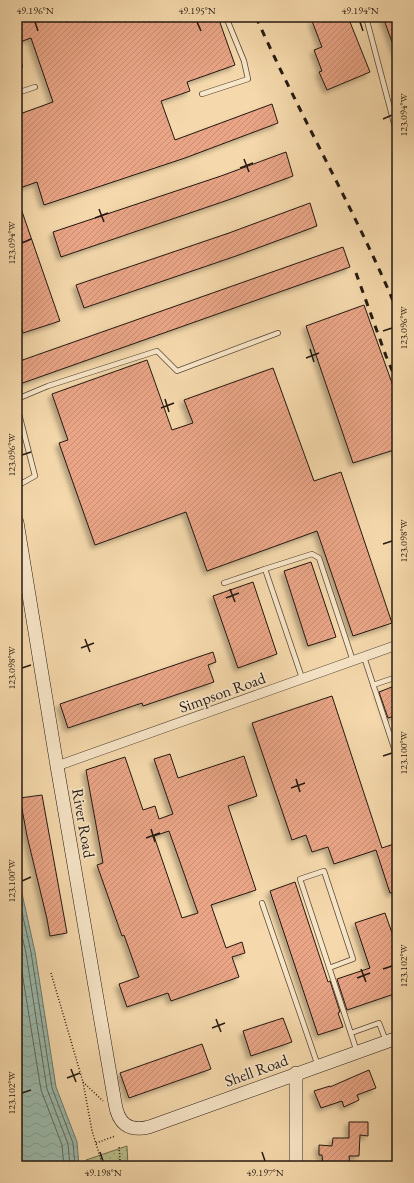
<svg xmlns="http://www.w3.org/2000/svg" width="414" height="1183" font-family="'EB Garamond',serif">
	<defs>
		<pattern id="park-dots" width="8" height="8" patternUnits="userSpaceOnUse"><rect width="8" height="8" fill="#babf8a"/><path d="M2 2h.1M6 6h.1" fill="none" stroke="#a0a476" stroke-width="1.8" stroke-linecap="round"/></pattern>
		<pattern id="water-waves" width="16" height="10" patternUnits="userSpaceOnUse"><rect width="16" height="10" fill="#9cbaac"/><path d="M0 5q4-4 8 0t8 0" fill="none" stroke="#869f93"/></pattern>
		<pattern id="building-hatch" width="6" height="6" patternUnits="userSpaceOnUse"><rect width="6" height="6" fill="#e9a586"/><path d="M-1 1l2-2M0 6l6-6M5 7l2-2" fill="none" stroke="#c88d73"/></pattern>
		<filter id="shadow"><feDropShadow dx="-3.5" dy="3.5" stdDeviation="2" flood-color="#0004"/></filter>
	</defs>
	<rect width="100%" height="100%" fill="#f5d9ac"/>
	<filter id="stains"><feTurbulence type="fractalNoise" baseFrequency=".005" numOctaves="4"/><feColorMatrix values="0 0 0 0 .2 0 0 0 0 .09 0 0 0 0 .02 0 0 0 .5 -.17"/></filter>
	<radialGradient id="worn" r=".72"><stop offset=".6" stop-color="#630" stop-opacity="0"/><stop offset="1" stop-color="#630" stop-opacity=".3"/></radialGradient>
	<path fill="url(#park-dots)" stroke="#706c4e" d="M127 1146 128 1166H87L86 1160Z"/>
	<path fill="url(#water-waves)" stroke="#6c7a6e" d="M17 871 35 952 56 1087 77 1142 79 1166H17Z"/>
	<g fill="none" stroke-linecap="round" stroke-linejoin="round">
		<g stroke="#606a5e" stroke-width="1">
			<path d="M17 891 31 952 52 1088 73 1143 75 1166"/>
			<path d="M17 914 26 953 47 1089 68 1144 70 1166"/>
			<path d="M17 941 41 1090 62 1145 64 1166"/>
		</g>
	</g>
	<g fill="url(#building-hatch)" stroke="#251911" fill-rule="evenodd" filter="url(#shadow)">
		<path d="M30 17H218L235 65 187 82 190 91 161 101 175 140 272 104 278 123 185 158 44 205 37 182 17 189V115L53 102 31 38 17 43V21Z"/>
		<path d="M321 17H348L370 72 327 90 319 72 322 71 314 50 322 47 312 21Z"/>
		<path d="M383 17H397V53H396Z"/>
		<path d="M286 152 293 176 228 200 61 257 53 232 221 176Z"/>
		<path d="M17 200H18L60 321 23 333 17 315Z"/>
		<path d="M310 203 317 226 236 256 84 308 76 285 229 233Z"/>
		<path d="M343 247 350 267 17 385V362Z"/>
		<path d="M364 305 397 397V449L353 463 306 326Z"/>
		<path d="M147 360 172 430 193 423 184 400 273 368 314 481 341 472 392 623 353 636 317 531 207 571 186 512 95 545 59 443 68 440 52 394Z"/>
		<path d="M311 562 336 637 308 646 284 571Z"/>
		<path d="M253 582 277 654 238 668 213 596Z"/>
		<path d="M213 652 216 662 208 665 214 682 143 706 142 703 68 728 60 704Z"/>
		<path d="M397 685V715L388 718 379 692Z"/>
		<path d="M332 696 382 848 397 843V891L390 893 376 850 334 864 328 847 312 852 306 835 292 840 252 723Z"/>
		<path d="M170 754 178 778 244 756 257 796 228 806 256 890 211 905 226 948 242 942 245 953 232 957 239 977 171 1001 168 993 127 1007 119 984 139 977 124 935 122 936 97 865 103 863 86 770 125 757 143 810 155 806 159 819 173 814 154 759ZM169 831 198 913 182 918 154 836Z"/>
		<path d="M42 795 67 933 50 936 47 919 27 836 20 798Z"/>
		<path d="M295 882 328 982 330 981 340 1012 338 1013 343 1027 318 1035 270 891Z"/>
		<path d="M385 913 397 947V993L347 1010 337 979 370 968 355 923Z"/>
		<path d="M283 1018 292 1042 251 1056 243 1031Z"/>
		<path d="M202 1044 211 1069 129 1098 120 1073Z"/>
		<path d="M369 1070 376 1088 357 1095 359 1100 344 1107 342 1101 321 1108 314 1091 330 1086V1087Z"/>
		<path d="M349 1122H368V1136L360 1135 359 1156H349L350 1166H323L322 1155H319V1145L332 1146 333 1138H349Z"/>
	</g>
	<g fill="none" stroke-linecap="round" stroke-linejoin="round">
		<g stroke="#594938" stroke-width="6">
			<g id="lane">
				<path d="M366 17 396 131"/>
				<path d="M17 67 20 66"/>
				<path d="M17 93 35 87"/>
				<path d="M202 94 248 79 244 61 226 17"/>
				<path d="M17 399 48 386 157 351 177 371 278 333"/>
				<path d="M17 406 35 476 17 486"/>
				<path d="M265 569 312 554 319 558 353 661"/>
				<path d="M224 583 265 569 302 678"/>
				<path d="M364 657 397 757"/>
				<path d="M373 685 397 677"/>
				<path d="M390 735 397 732"/>
				<path d="M262 903 318 1066"/>
				<path d="M329 968 353 959 324 871 300 879 357 1052"/>
				<path d="M351 1033 379 1023 386 1041"/>
			</g>
		</g>
		<g stroke="#594938" stroke-width="10">
			<path id="street" d="M57 766 397 645"/>
		</g>
		<g stroke="#251911" stroke-width="14">
			<g id="secondary">
				<path d="M17 522 57 766 115 1103C118 1123 128 1132 149 1127L397 1038"/>
				<path d="M296 1166V1073"/>
			</g>
		</g>
		<g stroke="#251911" stroke-width="1.5" stroke-dasharray="1 2" stroke-linecap="butt">
			<path d="M51 973 83 1082 92 1131 103 1166"/>
			<path d="M83 1082 103 1101"/>
			<path d="M96 1143 115 1136"/>
			<path d="M119 1166 120 1159 119 1146"/>
		</g>
		<use href="#lane" stroke="#f8e6c9" stroke-width="4.5"/>
		<use href="#street" stroke="#f8e6c9" stroke-width="9"/>
		<use href="#secondary" stroke="#f8e6c9" stroke-width="13"/>
		<g stroke="#251911" stroke-width="3" stroke-dasharray="7 7" stroke-linecap="butt">
			<path d="M256 17C300 116 355 210 397 310"/>
			<path d="M356 273 386 356 397 382"/>
		</g>
	</g>
	<path fill="none" stroke="#251911" stroke-width="1.5" d="M35 22 38 31M197 22 201 31M360 22 363 31M383 119 392 115M244 159 249 172M240 168 253 163M99 209 104 222M95 218 108 213M22 243 31 239M383 331 392 328M310 349 314 362M306 358 319 353M165 399 169 412M161 408 174 403M22 455 31 452M383 544 392 541M230 589 235 602M226 598 239 593M85 639 90 652M81 648 94 643M22 668 31 665M383 756 392 753M296 779 300 792M291 788 305 783M151 829 155 842M146 838 160 833M22 881 31 877M361 969 366 982M383 969 392 966M357 978 370 973M216 1019 221 1032M212 1028 225 1023M71 1069 76 1082M67 1078 80 1073M22 1093 31 1090M100 1152 103 1161M262 1152 265 1161"/>
	<g text-anchor="middle" stroke-width="3.5" stroke-linejoin="round" paint-order="stroke">
		<g font-size="16" fill="#251911" stroke="#f8e6c9">
			<text transform="translate(222 692) rotate(-20)" y="6">Simpson Road</text>
			<text transform="translate(84 823) rotate(80)" y="6">River Road</text>
			<text transform="translate(256 1070) rotate(-20)" y="6">Shell Road</text>
		</g>
	</g>
	<rect width="414" height="1183" fill="none" stroke="#f5d9ac" stroke-width="44"/>
	<rect x="22" y="22" width="370" height="1139" fill="none" stroke="#251911" stroke-width="1.5"/>
	<g font-size="10" text-anchor="middle" fill="#251911">
		<text x="35" y="14">49.196°N</text>
		<text x="197" y="14">49.195°N</text>
		<text x="360" y="14">49.194°N</text>
		<text transform="translate(403 115) rotate(-90)" y="4">123.094°W</text>
		<text transform="translate(11 243) rotate(-90)" y="4">123.094°W</text>
		<text transform="translate(403 328) rotate(-90)" y="4">123.096°W</text>
		<text transform="translate(11 455) rotate(-90)" y="4">123.096°W</text>
		<text transform="translate(403 541) rotate(-90)" y="4">123.098°W</text>
		<text transform="translate(11 668) rotate(-90)" y="4">123.098°W</text>
		<text transform="translate(403 753) rotate(-90)" y="4">123.100°W</text>
		<text transform="translate(11 881) rotate(-90)" y="4">123.100°W</text>
		<text transform="translate(403 966) rotate(-90)" y="4">123.102°W</text>
		<text transform="translate(11 1093) rotate(-90)" y="4">123.102°W</text>
		<text x="103" y="1176">49.198°N</text>
		<text x="265" y="1176">49.197°N</text>
	</g>
	<rect width="100%" height="100%" filter="url(#stains)"/>
	<rect width="100%" height="100%" fill="url(#worn)"/>
</svg>
